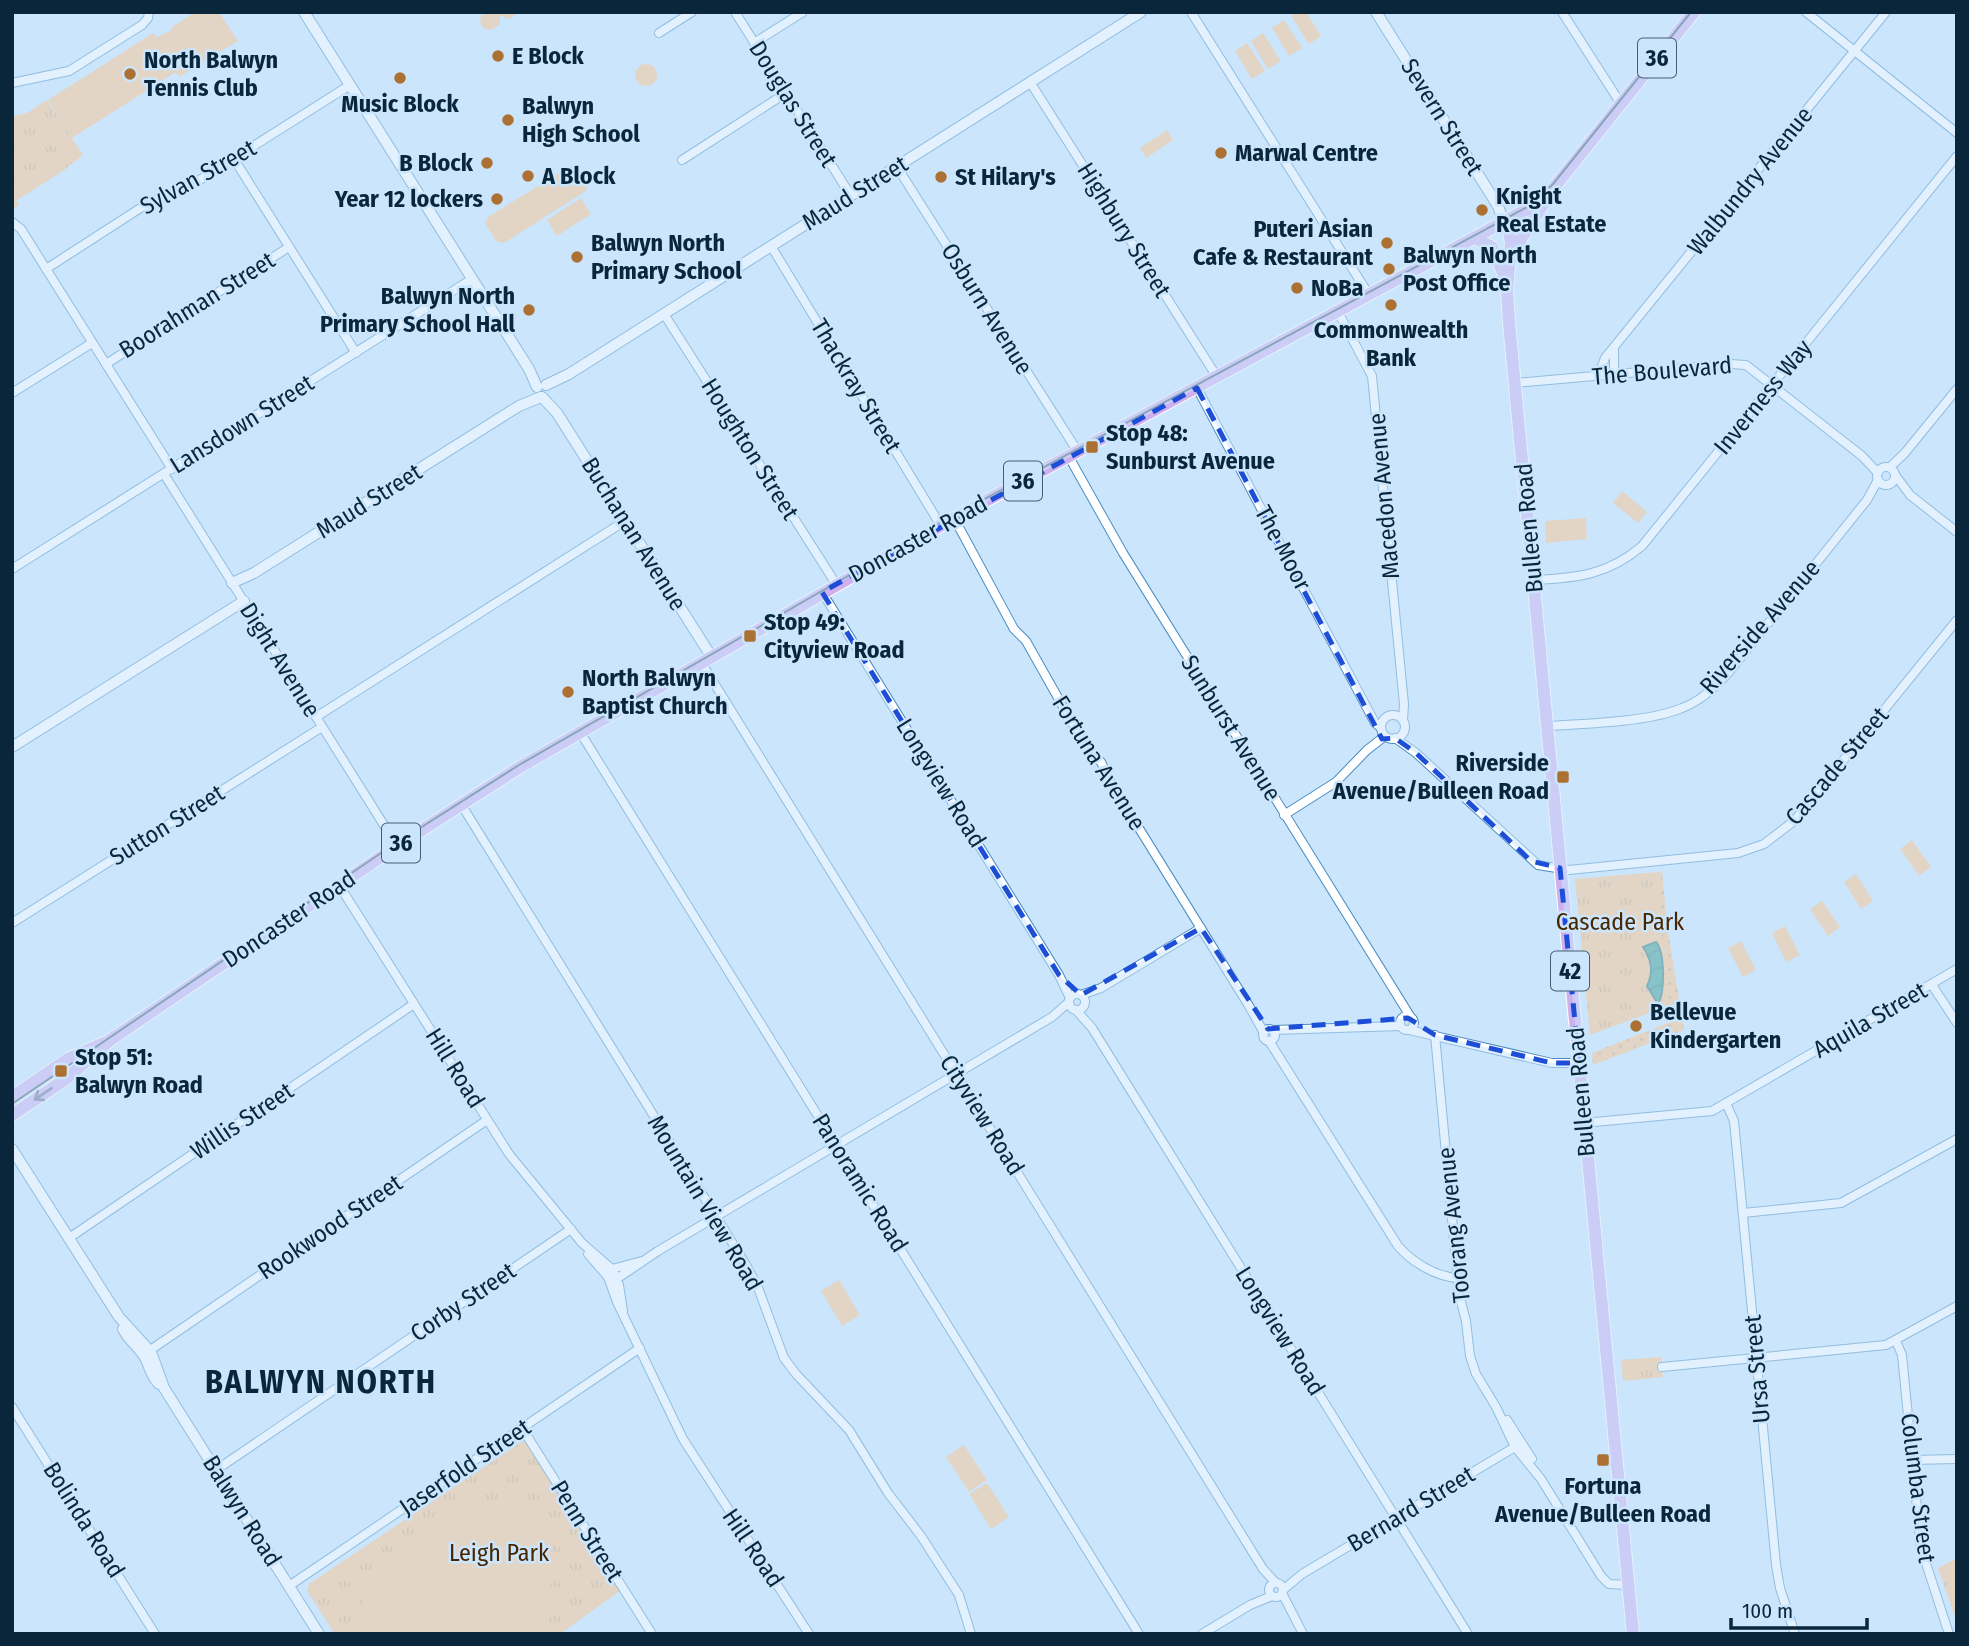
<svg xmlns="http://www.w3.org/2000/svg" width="1969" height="1646" font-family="'Fira Sans Condensed',sans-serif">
	<defs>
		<pattern id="grass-dots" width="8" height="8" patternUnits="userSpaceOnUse" patternTransform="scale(1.75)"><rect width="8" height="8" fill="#fec186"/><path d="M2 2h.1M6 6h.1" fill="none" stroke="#d8a675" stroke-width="1.8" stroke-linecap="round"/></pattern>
		<pattern id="park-tufts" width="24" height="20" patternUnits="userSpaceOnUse" patternTransform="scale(1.75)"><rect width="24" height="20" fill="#fec186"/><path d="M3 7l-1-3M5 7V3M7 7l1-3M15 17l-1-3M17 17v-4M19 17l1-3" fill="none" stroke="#d8a675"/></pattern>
		<pattern id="water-waves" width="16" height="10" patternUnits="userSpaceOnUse" patternTransform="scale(1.75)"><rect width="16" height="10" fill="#38998e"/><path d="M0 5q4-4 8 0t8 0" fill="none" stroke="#2d7d75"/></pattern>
	</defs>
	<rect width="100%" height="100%" fill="#cbe5fc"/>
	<path fill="url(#grass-dots)" d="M1662 871 1667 924 1684 1030 1593 1065 1592 1053 1670 1022 1658 872Z"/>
	<g fill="url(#park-tufts)">
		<path d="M47 100 83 155 63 171 17 200 19 205 12 209V116L27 113Z"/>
		<path d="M1658 872 1669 1006 1590 1035 1575 879Z"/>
		<path d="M1661 1357 1663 1377 1623 1381 1621 1360Z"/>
		<path d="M524 1440 620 1591 560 1634H335L307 1591 309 1584Z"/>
		<path d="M1957 1558V1623L1938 1568Z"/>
	</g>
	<g fill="#fec186">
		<path d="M195 12H219L238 41 179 77 176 72 72 138 48 100 153 33 156 37 171 31 172 27Z"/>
		<path d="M483 12H518L510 19 500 16V24L491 30C481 30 477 21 483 12Z"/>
		<path d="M1298 12H1306L1321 36 1309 44 1291 16Z"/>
		<path d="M1284 20 1302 48 1289 56 1272 28Z"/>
		<path d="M1263 33 1281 61 1268 69 1251 41Z"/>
		<path d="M1247 43 1265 71 1252 79 1235 51Z"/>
		<circle cx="646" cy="75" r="11"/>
		<path d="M1167 130 1173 140 1146 158 1140 148Z"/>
		<path d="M572 165 577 166 587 184 586 191 504 243 496 241 485 223 488 217Z"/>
		<path d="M581 198 591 214 557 236 547 220Z"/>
		<path d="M1622 491 1647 512 1638 523 1613 503Z"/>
		<path d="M1586 518 1587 539 1546 543 1545 521Z"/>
		<path d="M1912 840 1931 867 1919 876 1900 849Z"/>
		<path d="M1856 874 1873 901 1861 909 1844 882Z"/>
		<path d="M1822 901 1840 927 1828 936 1810 909Z"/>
		<path d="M1785 926 1800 955 1786 962 1772 933Z"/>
		<path d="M1741 941 1756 970 1743 977 1728 948Z"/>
		<path d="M839 1280 860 1315 842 1326 821 1291Z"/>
		<path d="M964 1445 987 1480 969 1492 946 1457Z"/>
		<path d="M987 1483 1009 1517 991 1529 969 1494Z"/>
		<path d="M492 1503 527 1510 539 1521 548 1537 554 1561 552 1579 549 1589 531 1613 503 1634H368C335 1571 441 1506 492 1503Z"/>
	</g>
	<path fill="url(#water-waves)" stroke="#2a7675" stroke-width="2" d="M1656 942C1665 952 1665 992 1658 1004L1647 986C1654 972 1652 960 1643 947Z"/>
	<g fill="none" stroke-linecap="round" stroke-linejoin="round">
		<g stroke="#4b8dc2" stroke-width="10">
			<g id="street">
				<path d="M735 12 851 196"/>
				<path d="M1191 12 1369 295"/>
				<path d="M1562 12 1621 104"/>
				<path d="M1806 12 1957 133"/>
				<path d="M659 33 692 12"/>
				<path d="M754 43 803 12"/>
				<path d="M1030 82 1217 377"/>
				<path d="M12 83 69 71 142 25 148 18 149 12"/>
				<path d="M234 159 356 353"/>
				<path d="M682 160 786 93"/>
				<path d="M897 167 1078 452"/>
				<path d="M12 222 21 229 172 469"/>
				<path d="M771 246 941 526"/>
				<path d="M46 269 142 207 187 188 350 85"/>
				<path d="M1338 312 1372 376 1404 704 1403 720"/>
				<path d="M664 314 836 584"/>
				<path d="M1614 350V374"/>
				<path d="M106 364 289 247"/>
				<path d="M1598 376 1605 358 1886 12"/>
				<path d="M1515 383 1730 364 1746 365 1862 456 1878 473"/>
				<path d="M1197 388 1375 723 1381 728"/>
				<path d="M12 393 92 343"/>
				<path d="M1069 457 1123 553 1410 1016"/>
				<circle cx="1886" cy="476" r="9"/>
				<path d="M1890 467 1904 454 1957 389"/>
				<path d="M164 474 397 846"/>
				<path d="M1896 476 1910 495 1957 532"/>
				<path d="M954 518 1014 629 1026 641 1088 751 1101 762 1111 783 1249 1006 1264 1033"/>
				<path d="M12 569 472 279"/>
				<path d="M1534 580C1577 578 1608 575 1642 546L1957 156"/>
				<path d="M822 592 1059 975 1070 998"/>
				<path d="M701 662 1263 1569 1275 1582"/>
				<circle cx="1393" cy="727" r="12"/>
				<path d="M316 717 625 521"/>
				<path d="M1547 726C1585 724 1649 722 1682 708 1701 701 1715 687 1729 672L1867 500 1878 480"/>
				<path d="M580 732 1139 1634"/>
				<path d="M1395 738 1416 753 1538 865 1569 870 1738 853 1764 844 1794 821 1957 620"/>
				<path d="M461 804 746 1265 757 1285 784 1358 796 1374 849 1430 888 1493 921 1536 959 1595 971 1634"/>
				<path d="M1284 815 1336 782 1367 750 1385 736"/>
				<path d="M339 885 509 1154 582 1243 612 1269 619 1285 623 1311"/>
				<path d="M12 923 322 727"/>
				<path d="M1932 985 1957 1023"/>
				<circle cx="1077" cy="1002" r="8"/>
				<path d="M1081 995 1101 988 1201 928"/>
				<path d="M1076 1010 1092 1028 1468 1634"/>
				<circle cx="1407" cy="1023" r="7"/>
				<circle cx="1269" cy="1035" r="6"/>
				<path d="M1273 1030 1400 1026"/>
				<path d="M1409 1030 1552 1063H1579"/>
				<path d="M1435 1035 1459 1294 1466 1321 1470 1356 1476 1374 1496 1407 1515 1447 1541 1479 1601 1576 1609 1584 1628 1585"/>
				<path d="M1269 1041 1398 1246C1412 1262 1436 1277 1458 1278"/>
				<path d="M1726 1103 1734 1121 1776 1565 1780 1588 1795 1634"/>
				<path d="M1584 1123 1712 1111 1957 969"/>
				<path d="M1743 1213 1841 1203 1957 1139"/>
				<path d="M69 1238 414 1004"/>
				<path d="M588 1254 608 1277 617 1302 683 1439 809 1634"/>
				<path d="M642 1261 612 1269 608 1272V1277L621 1276 658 1251 1052 1017 1069 1002"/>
				<path d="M1896 1341 1902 1355 1921 1548 1949 1634"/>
				<path d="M146 1353 487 1120"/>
				<path d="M1662 1367 1886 1345 1957 1306"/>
				<path d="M12 1407 155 1634"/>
				<path d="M1507 1420 1532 1459"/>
				<path d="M522 1428 652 1634"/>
				<path d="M1912 1460 1957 1459"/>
				<path d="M216 1470 571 1229"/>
				<circle cx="1276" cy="1590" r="7"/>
				<path d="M289 1586 640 1348"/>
				<path d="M1283 1590 1302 1574 1520 1444"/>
				<path d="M1282 1593 1303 1634"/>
				<path d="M1202 1634 1250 1605 1272 1596"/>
			</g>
		</g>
		<g stroke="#4b8dc2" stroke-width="12">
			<g id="secondary">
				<path d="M304 12 529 369 537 387"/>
				<path d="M1376 12 1498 206 1504 223"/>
				<path d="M546 385 569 374 1141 12"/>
				<path d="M542 397 557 413 711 656"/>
				<path d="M232 583 254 573 519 406 541 397"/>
				<path d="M12 747 244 601"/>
				<path d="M12 1149 119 1317 151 1352 164 1388 319 1634"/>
				<path d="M123 1329C128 1339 135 1344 142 1353 150 1363 148 1373 159 1384"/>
			</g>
		</g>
		<g stroke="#fff" stroke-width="14">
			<g id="primary">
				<path d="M1504 223 1509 231 1511 243 1507 290 1509 323 1633 1634"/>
				<path d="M1475 238 1492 247 1503 273"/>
				<path d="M1514 257 1521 239 1546 200"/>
				<path d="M12 1097 68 1059 104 1043"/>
				<path d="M12 1115 66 1079 110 1040 397 846 520 767 954 518 1533 206 1552 190 1694 12"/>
			</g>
		</g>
		<use href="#street" stroke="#fff" stroke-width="8"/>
		<use href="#secondary" stroke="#fff" stroke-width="10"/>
		<use href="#primary" stroke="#ceb0ef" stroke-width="12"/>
		<path stroke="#3b586d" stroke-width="2" d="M12 1104 384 851 519 765 940 523 1531 205 1553 184 1691 12"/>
	</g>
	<defs><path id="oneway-shaft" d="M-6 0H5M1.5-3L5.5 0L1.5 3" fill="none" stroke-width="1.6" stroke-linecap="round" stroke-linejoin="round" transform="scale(1.75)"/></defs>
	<use stroke="#6c6b95" href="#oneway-shaft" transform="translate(43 1094) rotate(146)"/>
	<path d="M0 0H1969V1646H0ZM1197 388 1382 739 1395 738 1416 753 1531 861 1560 868 1579 1063H1552L1435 1035 1408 1018 1268 1029 1201 928 1081 995 1059 975 822 592Z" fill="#cbe5fc" fill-opacity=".55" fill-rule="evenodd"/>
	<path fill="none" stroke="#1d4ed8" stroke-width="5" stroke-dasharray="14 9" stroke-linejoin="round" d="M1197 388 1382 739 1395 738 1416 753 1531 861 1560 868 1579 1063H1552L1435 1035 1408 1018 1268 1029 1201 928 1081 995 1059 975 822 592Z"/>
	<g fill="#ac7132" stroke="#cbe5fc" stroke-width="2.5">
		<circle cx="498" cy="56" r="7"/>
		<circle cx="130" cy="74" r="7"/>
		<circle cx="400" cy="78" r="7"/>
		<circle cx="508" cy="120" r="7"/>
		<circle cx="1221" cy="153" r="7"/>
		<circle cx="487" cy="163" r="7"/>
		<circle cx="528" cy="176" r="7"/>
		<circle cx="941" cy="177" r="7"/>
		<circle cx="497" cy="199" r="7"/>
		<circle cx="1482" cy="210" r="7"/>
		<circle cx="1387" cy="243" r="7"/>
		<circle cx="577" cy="257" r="7"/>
		<circle cx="1389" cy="269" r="7"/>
		<circle cx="1297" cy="288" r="7"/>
		<circle cx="1391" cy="305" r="7"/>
		<circle cx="529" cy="310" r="7"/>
		<rect x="1085" y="440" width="14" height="14" rx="3.5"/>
		<rect x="743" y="629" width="14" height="14" rx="3.5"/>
		<circle cx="568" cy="692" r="7"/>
		<rect x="1556" y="770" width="14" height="14" rx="3.5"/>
		<circle cx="1636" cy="1026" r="7"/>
		<rect x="54" y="1064" width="14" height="14" rx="3.5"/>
		<rect x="1596" y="1453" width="14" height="14" rx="3.5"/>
	</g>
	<g text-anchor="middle" stroke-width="5" stroke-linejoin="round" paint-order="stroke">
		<g fill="#cbe5fc" stroke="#435f75" stroke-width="2">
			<rect x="1638" y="38.5" width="38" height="39" rx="5"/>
			<rect x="1004" y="461.5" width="38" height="39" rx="5"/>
			<rect x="382" y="823.5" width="38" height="39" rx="5"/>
			<rect x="1551" y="951.5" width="38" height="39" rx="5"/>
		</g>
		<g font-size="23" font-weight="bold" fill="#09263b">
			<text x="1657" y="66">36</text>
			<text x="1023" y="489">36</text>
			<text x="401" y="851">36</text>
			<text x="1570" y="979">42</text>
		</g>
		<g font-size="24" font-weight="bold" fill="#09263b" stroke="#cbe5fc" text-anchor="start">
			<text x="512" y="64">E Block</text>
			<text x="144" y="68">North Balwyn<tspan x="144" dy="28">Tennis Club</tspan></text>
			<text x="400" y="112" text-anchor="middle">Music Block</text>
			<text x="522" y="114">Balwyn<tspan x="522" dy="28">High School</tspan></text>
			<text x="1235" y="161">Marwal Centre</text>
			<text x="473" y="171" text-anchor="end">B Block</text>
			<text x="542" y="184">A Block</text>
			<text x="955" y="185">St Hilary's</text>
			<text x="1496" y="204">Knight<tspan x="1496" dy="28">Real Estate</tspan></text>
			<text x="483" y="207" text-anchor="end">Year 12 lockers</text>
			<text x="1373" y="237" text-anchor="end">Puteri Asian<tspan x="1373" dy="28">Cafe &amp; Restaurant</tspan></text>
			<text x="591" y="251">Balwyn North<tspan x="591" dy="28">Primary School</tspan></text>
			<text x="1403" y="263">Balwyn North<tspan x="1403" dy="28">Post Office</tspan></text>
			<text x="1311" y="296">NoBa</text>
			<text x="515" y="304" text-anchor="end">Balwyn North<tspan x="515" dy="28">Primary School Hall</tspan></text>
			<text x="1391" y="338" text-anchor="middle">Commonwealth<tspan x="1391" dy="28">Bank</tspan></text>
			<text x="1106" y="441">Stop 48:<tspan x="1106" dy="28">Sunburst Avenue</tspan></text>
			<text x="764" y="630">Stop 49:<tspan x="764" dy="28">Cityview Road</tspan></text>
			<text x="582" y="686">North Balwyn<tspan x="582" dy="28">Baptist Church</tspan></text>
			<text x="1549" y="771" text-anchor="end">Riverside<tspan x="1549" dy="28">Avenue/Bulleen Road</tspan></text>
			<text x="1650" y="1020">Bellevue<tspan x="1650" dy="28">Kindergarten</tspan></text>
			<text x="75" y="1065">Stop 51:<tspan x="75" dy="28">Balwyn Road</tspan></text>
			<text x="1603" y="1494" text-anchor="middle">Fortuna<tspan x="1603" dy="28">Avenue/Bulleen Road</tspan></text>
		</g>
		<g font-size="24" fill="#09263b" stroke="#cbe5fc">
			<text transform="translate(793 104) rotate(58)" y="8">Douglas Street</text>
			<text transform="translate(1442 117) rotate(58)" y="8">Severn Street</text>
			<text transform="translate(198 177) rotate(-29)" y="8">Sylvan Street</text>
			<text transform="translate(1750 181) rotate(-51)" y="8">Walbundry Avenue</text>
			<text transform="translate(855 193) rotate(-32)" y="8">Maud Street</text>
			<text transform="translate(1124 230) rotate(58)" y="8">Highbury Street</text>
			<text transform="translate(197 305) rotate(-32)" y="8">Boorahman Street</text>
			<text transform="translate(987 309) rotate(58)" y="8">Osburn Avenue</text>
			<text transform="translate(1662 371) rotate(-5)" y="8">The Boulevard</text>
			<text transform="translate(856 386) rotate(59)" y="8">Thackray Street</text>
			<text transform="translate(1763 397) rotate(-51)" y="8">Inverness Way</text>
			<text transform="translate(242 424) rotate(-32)" y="8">Lansdown Street</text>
			<text transform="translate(750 449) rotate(58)" y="8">Houghton Street</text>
			<text transform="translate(1384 496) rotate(-95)" y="8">Macedon Avenue</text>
			<text transform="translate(369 501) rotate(-32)" y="8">Maud Street</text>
			<text transform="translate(1529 528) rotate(-95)" y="8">Bulleen Road</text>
			<text transform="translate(634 534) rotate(58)" y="8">Buchanan Avenue</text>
			<text transform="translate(918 539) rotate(-29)" y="8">Doncaster Road</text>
			<text transform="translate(1283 548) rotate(62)" y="8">The Moor</text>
			<text transform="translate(1760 627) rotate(-49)" y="8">Riverside Avenue</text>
			<text transform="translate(280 660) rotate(58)" y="8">Dight Avenue</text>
			<text transform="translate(1231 728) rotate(58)" y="8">Sunburst Avenue</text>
			<text transform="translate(1099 763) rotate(58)" y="8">Fortuna Avenue</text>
			<text transform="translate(1837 766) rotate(-50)" y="8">Cascade Street</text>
			<text transform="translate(941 783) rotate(58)" y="8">Longview Road</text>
			<text transform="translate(167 825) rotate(-32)" y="8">Sutton Street</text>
			<text transform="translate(289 919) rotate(-34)" y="8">Doncaster Road</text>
			<text transform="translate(1870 1020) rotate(-30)" y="8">Aquila Street</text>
			<text transform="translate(455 1068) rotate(58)" y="8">Hill Road</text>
			<text transform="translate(1581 1092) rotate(-95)" y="8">Bulleen Road</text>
			<text transform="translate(982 1115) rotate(58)" y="8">Cityview Road</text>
			<text transform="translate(242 1121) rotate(-34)" y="8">Willis Street</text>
			<text transform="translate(860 1183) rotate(58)" y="8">Panoramic Road</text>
			<text transform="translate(705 1203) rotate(59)" y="8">Mountain View Road</text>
			<text transform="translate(1454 1225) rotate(-96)" y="8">Toorang Avenue</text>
			<text transform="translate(330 1227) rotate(-34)" y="8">Rookwood Street</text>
			<text transform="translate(463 1302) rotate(-34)" y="8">Corby Street</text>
			<text transform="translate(1280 1331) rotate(58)" y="8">Longview Road</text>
			<text transform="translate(1757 1369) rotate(-95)" y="8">Ursa Street</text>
			<text transform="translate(465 1467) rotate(-34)" y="8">Jaserfold Street</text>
			<text transform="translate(1918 1488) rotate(83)" y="8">Columba Street</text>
			<text transform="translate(1411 1509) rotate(-31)" y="8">Bernard Street</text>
			<text transform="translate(242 1511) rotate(58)" y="8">Balwyn Road</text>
			<text transform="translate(84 1520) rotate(58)" y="8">Bolinda Road</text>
			<text transform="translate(587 1531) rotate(58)" y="8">Penn Street</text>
			<text transform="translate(753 1548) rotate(56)" y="8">Hill Road</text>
		</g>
		<g font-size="24" fill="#482600" stroke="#cbe5fc">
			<text x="1620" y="930">Cascade Park</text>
			<text x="499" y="1561">Leigh Park</text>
		</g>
		<g font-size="32" font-weight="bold" letter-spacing="2" fill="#09263b" stroke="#cbe5fc">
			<text x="321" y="1393">BALWYN NORTH</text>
		</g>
	</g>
	<rect width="1969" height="1646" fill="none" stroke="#09263b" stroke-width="28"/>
	<path d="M1731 1618v10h136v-10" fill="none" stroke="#09263b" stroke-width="3.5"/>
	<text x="1742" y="1618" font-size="21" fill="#09263b" stroke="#cbe5fc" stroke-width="5" paint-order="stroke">100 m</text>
</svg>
